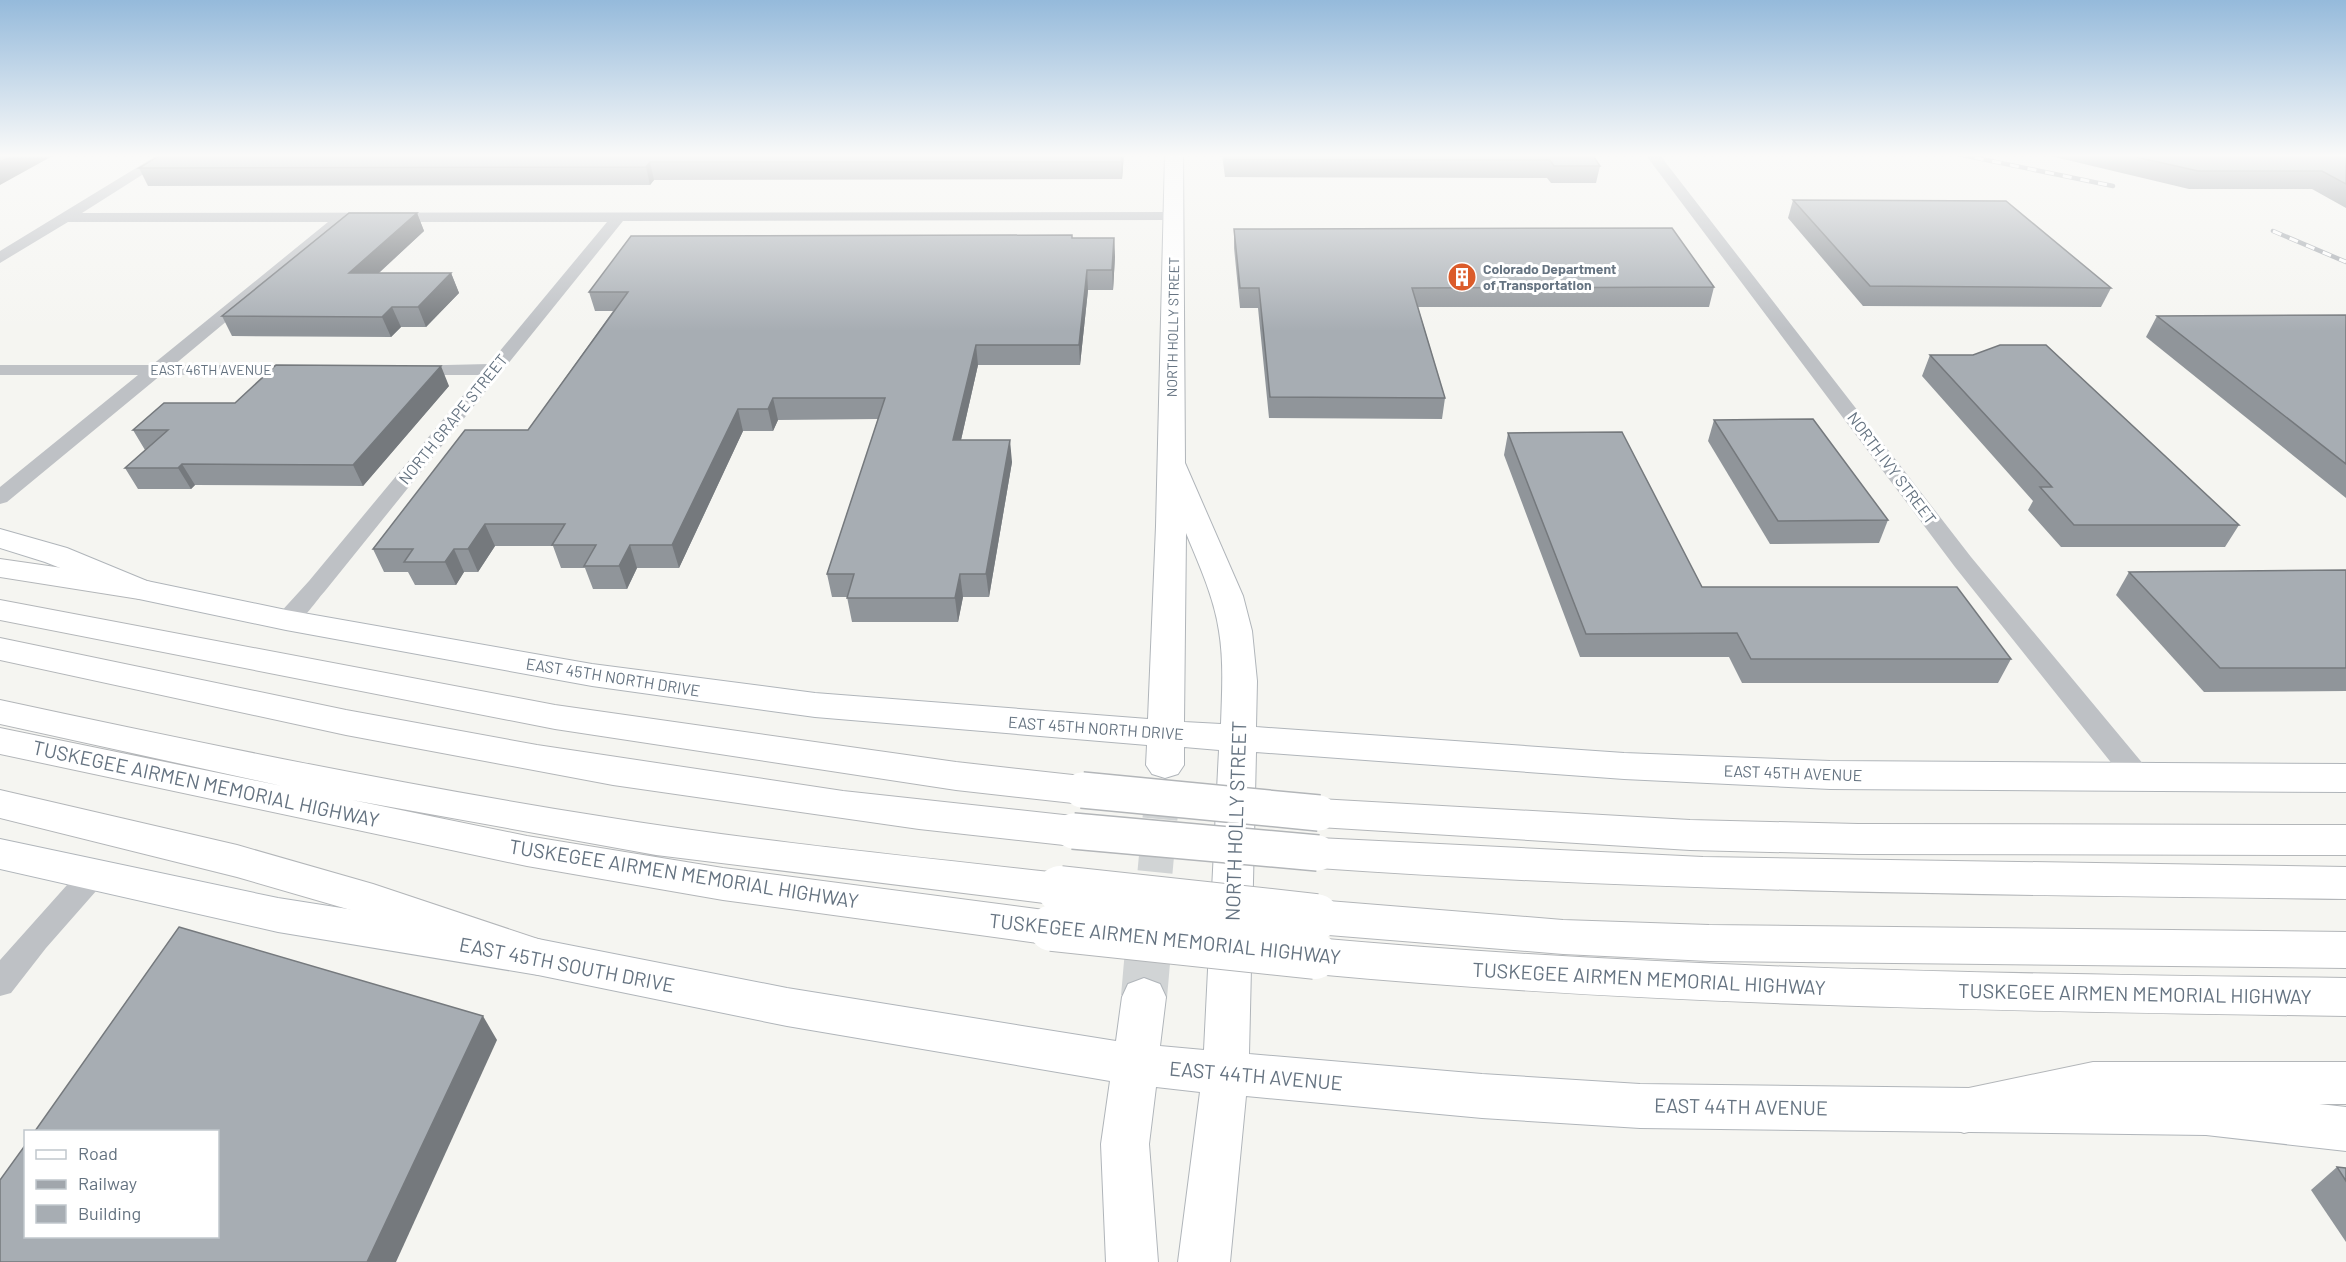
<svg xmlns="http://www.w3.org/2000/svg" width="2346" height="1262" font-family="Barlow,sans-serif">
	<rect width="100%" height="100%" fill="#f5f5f1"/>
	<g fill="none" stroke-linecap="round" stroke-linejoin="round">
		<path stroke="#d1d4d5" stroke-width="35" stroke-dasharray="35 18" stroke-linecap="butt" d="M1155 872 1165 765"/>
		<path stroke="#d1d4d5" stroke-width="46" stroke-dasharray="46 22" stroke-linecap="butt" d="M1144 997 1155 870"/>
		<g stroke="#b0b5ba" stroke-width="2">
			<path id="secondary" d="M1165 154H1183L1185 463 1243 596 1252 631 1257 681 1256 727 1624 753 1830 761 2346 764V792L1830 789 1624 779 1256 752 1249 1054 1482 1074 1640 1084 2206 1091 2346 1107V1151L2206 1135 1640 1128 1482 1118 1246 1096 1230 1262H1178L1200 1092 1156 1087 1149 1144 1158 1262H1106L1101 1144 1110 1081 787 1026 538 975 278 932 0 869V839L278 898 538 939 787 988 1116 1041 1122 997 1128 984 1144 978 1160 984 1166 997 1160 1046 1204 1050 1219 750 1184 747V765L1178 774 1165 778 1152 774 1146 765 1147 745 815 717 592 686 286 630 139 599 45 562 0 548V529L67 548 147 581 286 610 592 664 815 693 1148 719 1156 526ZM1186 533C1199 565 1214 597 1219 631 1224 661 1222 693 1221 724L1184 722Z"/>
		</g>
		<g stroke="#b3b6b9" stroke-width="2">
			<g id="highway">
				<path d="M0 559 139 579 150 582 155 589 150 596 139 599 0 577Z"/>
				<path d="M0 600 555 705 956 762 1082 776 1095 780 1101 790 1095 800 1082 804 956 790 555 729 0 620Z"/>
				<path d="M0 638 346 710 537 745 843 791 1073 816 1087 821 1093 831 1087 841 1073 846 919 829 613 785 346 735 0 660Z"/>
				<path d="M0 700C199 743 398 784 599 816 752 841 906 856 1060 873L1074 878 1080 889 1074 900 1060 905 656 855 352 800 527 836 723 868 1052 911 1067 916 1073 928 1067 940 1052 945 723 900 527 866 0 754V728L282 786 0 724Z"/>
				<path d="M0 790 237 845 373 884 553 944 559 957 553 970 538 975 368 915 237 877 0 818Z"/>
				<path d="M1319 799 1690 820 1858 824 2346 825V855L1858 854 1690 850 1319 827 1305 823 1300 813 1305 803Z"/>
				<path d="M1318 838 1703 857 2346 867V899C2003 895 1660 892 1318 868L1304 864 1298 853 1304 842Z"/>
				<path d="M1316 900 1563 920 1709 925 2346 932V968L1709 961 1563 954 1316 934 1301 929 1295 917 1301 905Z"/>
				<path d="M1315 938C1658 969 2002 974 2346 978V1016C2002 1011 1658 1006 1315 974L1300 969 1294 956 1300 943Z"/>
				<path d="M2093 1062H2346V1104H2093L1964 1133 1947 1127 1940 1111 1947 1095 1964 1089Z"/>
			</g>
		</g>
		<g fill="#bec1c5" fill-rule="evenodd">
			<path d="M159 154H175L82 213 1175 212 1182 216 1175 220 623 221 325 591C312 605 299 631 278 625L274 620 278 615 309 581 480 375H410L404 374 401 370 404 366 489 364 607 222H346L174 365H303L312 370 309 374 161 375 7 502 0 504V487L138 375H0V365H152L328 222H68L0 263V251Z"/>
			<path d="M1645 154H1659L1971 557 2149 771 2153 778 2149 785 2139 788 2129 785 1955 567Z"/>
			<path d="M94 862 104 866 109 874 104 882 46 948 11 993 0 996V960L84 866Z"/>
		</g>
		<use href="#secondary" fill="#fff" fill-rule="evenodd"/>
		<use href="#highway" fill="#fff" fill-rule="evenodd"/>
		<g stroke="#a1a6ac" stroke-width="4.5">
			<g id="rail">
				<path d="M1957 154 2113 186"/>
				<path d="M2273 231 2346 262"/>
			</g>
		</g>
		<use href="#rail" stroke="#fff" stroke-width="3" stroke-dasharray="9" stroke-linecap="butt"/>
		<g stroke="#b3b6b9" stroke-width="38" stroke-linecap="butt">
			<g id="highway-bridge-far1">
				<path d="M1082 790 1319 813"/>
				<path d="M1073 831 1318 853"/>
			</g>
		</g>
		<g stroke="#b3b6b9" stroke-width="48" stroke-linecap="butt">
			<g id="highway-bridge">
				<path d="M1060 889 1316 917"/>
				<path d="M1052 928 1315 956"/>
			</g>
		</g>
		<use href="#highway-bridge-far1" stroke="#fff" stroke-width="35"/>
		<use href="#highway-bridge" stroke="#fff" stroke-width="46"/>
	</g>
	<g fill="#90959a">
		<path d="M162 154H1124L1122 179 654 180 650 185 148 186 139 168Z"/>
		<path d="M1222 154H1592L1600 166 1596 183H1551L1547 178 1225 177Z"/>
		<path d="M2042 154H2346V208L2312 189H2189Z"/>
		<path d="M1793 200 2111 288 2101 307 1863 306 1788 218Z"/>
		<path d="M417 213 424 231 379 273H451L459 293 426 327H401L391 337 232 336 222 316Z"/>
		<path d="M1234 229 1714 287 1709 307H1418L1445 398 1442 419 1269 418 1258 308H1240L1234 248Z"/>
		<path d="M1073 238H1114L1115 257 1113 290H1088L1080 365H978L961 440 1012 462 989 597H963L958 622H852L847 597H832L827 574 878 419 778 420 773 431H743L679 568H637L627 589H593L585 568H561L553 546H495L478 572H464L456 585H415L408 572H384L373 549 528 430 613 311H595L589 292Z"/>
		<path d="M2346 315V498L2146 337 2157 316Z"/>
		<path d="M1930 355 2239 525 2225 547H2061L2028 510 2033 501 1922 376Z"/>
		<path d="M449 386 363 486 195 485 191 489H138L125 468 145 450 133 430 235 403Z"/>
		<path d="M1714 420 1888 520 1879 543 1770 544 1708 441Z"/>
		<path d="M1508 433 1702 587 2011 659 1998 683H1742L1729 657H1580L1504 455Z"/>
		<path d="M2346 570V691L2204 692 2116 595 2129 572Z"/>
		<path d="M2337 1167 2346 1168V1242L2311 1190Z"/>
	</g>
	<g fill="#75797d">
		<path d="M15 154H56L0 185V162Z"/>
		<path d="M1122 154H1124L1122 179 1121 162Z"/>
		<path d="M650 162 654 180 650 185 646 167Z"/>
		<path d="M417 213 424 231 358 292 349 273Z"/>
		<path d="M1114 238 1115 257 1113 290 1112 270Z"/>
		<path d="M1087 270 1088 290 1080 365 1079 345Z"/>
		<path d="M451 273 459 293 426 327 418 307Z"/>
		<path d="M392 307 401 327 391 337 382 317Z"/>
		<path d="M976 345 978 365 956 462 953 440Z"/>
		<path d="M441 366 449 386 363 486 353 465Z"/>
		<path d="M773 398 778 420 773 431 768 409Z"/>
		<path d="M738 409 743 431 679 568 672 545Z"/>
		<path d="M1010 440 1012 462 989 597 986 574Z"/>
		<path d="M182 464 195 485 191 489 178 468Z"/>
		<path d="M485 524 495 546 478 572 468 549Z"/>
		<path d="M630 545 637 568 627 589 619 566Z"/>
		<path d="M454 549 464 572 456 585 445 562Z"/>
		<path d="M960 574 963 597 958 622 955 598Z"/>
		<path d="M483 1016 497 1040 396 1262H367Z"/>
	</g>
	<g fill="#a7adb3" stroke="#75797d" stroke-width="1.5">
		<path d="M0 154H15L0 162Z"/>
		<path d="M162 154H1122L1121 162H650L646 167 139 168Z"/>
		<path d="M1224 154H1592L1600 166H1554L1550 160 1225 159Z"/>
		<path d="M2123 154H2346V184L2322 171H2198Z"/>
		<path d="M1793 200 2006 201 2111 288 1870 286Z"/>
		<path d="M349 213H417L349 273H451L418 307H392L382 317 222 316Z"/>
		<path d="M1672 228 1714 287 1412 288 1445 398 1270 397 1259 288H1240L1234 229Z"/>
		<path d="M1072 235V238H1114L1112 270H1087L1079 345H976L953 440H1010L986 574H960L955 598H847L854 574H827L885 398H773L768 409H738L672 545H630L619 566H584L596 545H552L565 524H485L468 549H454L445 562H404L413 549H373L465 430H528L628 292H589L631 236Z"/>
		<path d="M2346 315V464L2157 316Z"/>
		<path d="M2000 345H2046L2239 525H2074L2040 487H2052L1930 355H1973Z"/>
		<path d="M276 365 441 366 353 465 182 464 178 468H125L168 430H133L164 403H235Z"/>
		<path d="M1813 419 1888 520 1778 521 1714 420Z"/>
		<path d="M1622 432 1702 587H1957L2011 659H1751L1737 633 1586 634 1508 433Z"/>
		<path d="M2346 570V668H2220L2129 572Z"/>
		<path d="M179 927 483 1016 367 1262H0V1180L26 1144V1236H218V1131H35Z"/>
		<path d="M2337 1167 2346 1168V1181Z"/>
	</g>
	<linearGradient id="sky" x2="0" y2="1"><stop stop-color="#95badb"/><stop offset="0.47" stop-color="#fafaf9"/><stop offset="1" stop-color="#fafaf9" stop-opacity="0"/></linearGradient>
	<rect width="2346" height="331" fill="url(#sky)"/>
	<defs>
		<g id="building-disc" transform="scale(1.5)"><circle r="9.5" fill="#db5c2b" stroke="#fff"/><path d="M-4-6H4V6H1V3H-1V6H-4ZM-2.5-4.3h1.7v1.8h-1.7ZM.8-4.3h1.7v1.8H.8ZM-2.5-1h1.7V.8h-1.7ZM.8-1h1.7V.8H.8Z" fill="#fff"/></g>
	</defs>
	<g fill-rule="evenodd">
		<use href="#building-disc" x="1462" y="277"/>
	</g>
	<g text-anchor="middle" stroke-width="6" stroke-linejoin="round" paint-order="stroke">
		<g font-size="14" font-weight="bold" fill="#657381" stroke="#fff" text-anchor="start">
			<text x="1483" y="274">Colorado Department<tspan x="1483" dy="16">of Transportation</tspan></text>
		</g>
		<g font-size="14" fill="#657381" stroke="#fff">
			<text transform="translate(1173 327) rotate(-89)" y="5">NORTH HOLLY STREET</text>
			<text x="211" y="375">EAST 46TH AVENUE</text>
		</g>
		<g font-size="16" fill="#657381" stroke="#fff">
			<text transform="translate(453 419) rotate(-51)" y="6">NORTH GRAPE STREET</text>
			<text transform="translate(1892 468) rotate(53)" y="6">NORTH IVY STREET</text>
			<text transform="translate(613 677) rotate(9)" y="6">EAST 45TH NORTH DRIVE</text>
			<text transform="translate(1096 728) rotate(4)" y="6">EAST 45TH NORTH DRIVE</text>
			<text transform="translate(1793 773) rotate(2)" y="6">EAST 45TH AVENUE</text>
		</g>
		<g font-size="20" fill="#657381" stroke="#fff">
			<text transform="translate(206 784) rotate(12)" y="7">TUSKEGEE AIRMEN MEMORIAL HIGHWAY</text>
			<text transform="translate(1236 821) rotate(-88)" y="7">NORTH HOLLY STREET</text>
			<text transform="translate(684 874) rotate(9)" y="7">TUSKEGEE AIRMEN MEMORIAL HIGHWAY</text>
			<text transform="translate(1165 939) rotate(6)" y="7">TUSKEGEE AIRMEN MEMORIAL HIGHWAY</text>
			<text transform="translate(567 965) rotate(11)" y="7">EAST 45TH SOUTH DRIVE</text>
			<text transform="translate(1649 979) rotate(3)" y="7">TUSKEGEE AIRMEN MEMORIAL HIGHWAY</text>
			<text transform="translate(2135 994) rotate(1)" y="7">TUSKEGEE AIRMEN MEMORIAL HIGHWAY</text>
			<text transform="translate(1256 1076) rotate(5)" y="7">EAST 44TH AVENUE</text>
			<text transform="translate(1741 1107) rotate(1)" y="7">EAST 44TH AVENUE</text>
		</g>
	</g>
	<rect x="24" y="1130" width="195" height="108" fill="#ffffff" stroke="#c1c7cd" stroke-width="1.5"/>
	<rect x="36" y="1150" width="30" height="9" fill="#ffffff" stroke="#c1c7cd" stroke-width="1.5"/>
	<text x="78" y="1160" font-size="18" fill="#657381">Road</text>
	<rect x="36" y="1180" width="30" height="9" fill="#a1a6ac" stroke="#c1c7cd" stroke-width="1.5"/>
	<text x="78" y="1190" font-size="18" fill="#657381">Railway</text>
	<rect x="36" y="1205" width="30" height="18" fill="#a7adb3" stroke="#c1c7cd" stroke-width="1.5"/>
	<text x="78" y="1220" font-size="18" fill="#657381">Building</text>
</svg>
